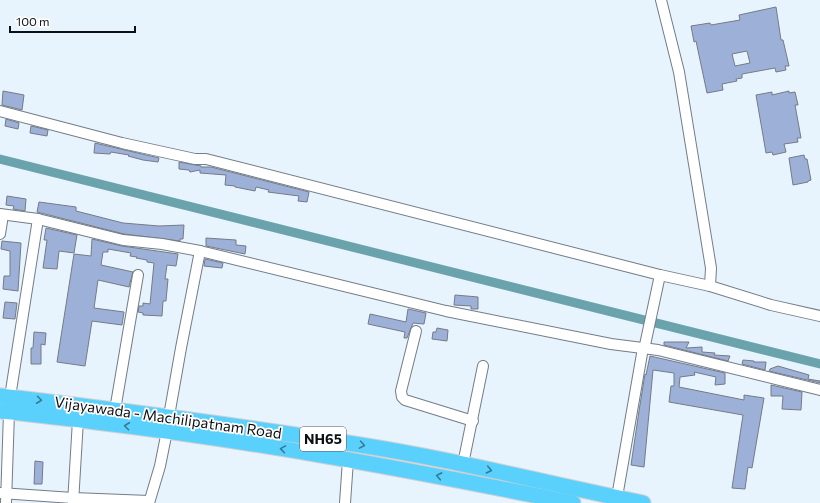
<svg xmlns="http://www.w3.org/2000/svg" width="820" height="503" font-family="Commissioner,sans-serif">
	<rect width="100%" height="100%" fill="#e7f3fd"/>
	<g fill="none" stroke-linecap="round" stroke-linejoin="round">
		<path stroke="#6aa3ab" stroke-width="9" d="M0 159 820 364"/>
	</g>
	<g fill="#9db1d8" stroke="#757b86" fill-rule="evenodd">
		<path d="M776 7 781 40H783L789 66H785L786 70 776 72 775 68 742 74V78L736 79 737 81 722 84 723 90 707 93 696 41 694 42 691 26 710 23 711 25 740 20 739 15ZM747 51 750 63 735 66 732 54Z"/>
		<path d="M3 91 24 95 22 110 2 105Z"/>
		<path d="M789 91V93L795 92 798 105H795L801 138H797L798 142 784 144 786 152 773 155 772 152 766 153 756 95 772 92V95Z"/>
		<path d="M6 119 19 123 18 129 5 126Z"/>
		<path d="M31 126 48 130 47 136 30 133Z"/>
		<path d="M95 143 159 158 158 162 143 160 128 156 129 155 111 152 110 154 94 153Z"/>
		<path d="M804 155 805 159H807L811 180 808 181V182L793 185 789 158Z"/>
		<path d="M179 162 201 166V167H211L309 192 307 202 298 201 299 196 268 192 269 190 256 187 255 191 235 187V186L225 185 226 175 200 173V170L190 172 189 170 179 169Z"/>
		<path d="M7 196 26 199 25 211 13 209 14 206 6 205Z"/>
		<path d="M39 202 76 207V211L123 223 159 226 184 225 183 239H180V241L124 234 37 212Z"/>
		<path d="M46 228 77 235 74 253 59 251 57 269 43 268 47 240H44Z"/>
		<path d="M206 238 236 240V245L246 246 245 254 206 246Z"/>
		<path d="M92 239 122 246 178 254 176 266 167 265 165 279H168L166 301H163L162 316 143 315V313L138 312 139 306H143V303L150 304 154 263 147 262V260L136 258 137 257 130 256 131 253 108 249V252H103L101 265 133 272 129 287 98 280 94 308 124 312 122 325 92 321 85 366 57 362 74 254 91 256Z"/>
		<path d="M2 241 21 243 18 291 3 289 4 276H10V251L1 249Z"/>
		<path d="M205 259 223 263 222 268 204 266Z"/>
		<path d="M455 295 478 297V309H471V306L454 305Z"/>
		<path d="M5 302 17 303 15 319 3 318Z"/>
		<path d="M408 309 426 313 424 324 413 323 407 338H404L405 332 368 324 370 314 406 322Z"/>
		<path d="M437 328 448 330 447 341 432 339 433 332H436Z"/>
		<path d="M34 332 46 333 45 345 41 344V364H31V348H33Z"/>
		<path d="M664 342H689L686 348 702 347V352L715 353 714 355 730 356 728 361 664 345Z"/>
		<path d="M650 356 725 373V384L715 385 716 377 694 372 695 375 680 377 679 387 744 400V395L764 398 752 468 748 467 745 489 732 488 743 415 669 402 671 386H674V373L653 370 644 467 631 465 639 411 645 374 646 375Z"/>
		<path d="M743 360 754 361V362H766L765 370 742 364Z"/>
		<path d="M778 366 809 375 808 379 820 381V383L769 371 770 369Z"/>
		<path d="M771 385 802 392 801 410 782 409 783 396H771Z"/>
		<path d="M35 461 43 462 42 484H34Z"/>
	</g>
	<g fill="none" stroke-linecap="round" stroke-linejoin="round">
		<g stroke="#737d86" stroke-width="12">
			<g id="minor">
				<path d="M661 0 679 72 711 268 710 286"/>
				<path d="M0 111 122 143 195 159H206L660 275 710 286 771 305 820 316"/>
				<path d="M0 214 38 219 123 240 162 244 200 251 446 311 611 344 658 350 820 390"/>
				<path d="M0 234 3 215"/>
				<path d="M416 331 401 391 402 397 405 400 473 421"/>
				<path d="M10 397 38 219"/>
				<path d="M115 410 138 275"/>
				<path d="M169 416 181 348 200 251"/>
				<path d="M463 464 483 366"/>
				<path d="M0 493 73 498 149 501"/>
				<path d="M617 497 643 348 645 345 660 275"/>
				<path d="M6 503 9 412"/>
				<path d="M73 503 78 420"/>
				<path d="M149 503 160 466 167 431"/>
				<path d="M345 503 348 460"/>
			</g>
		</g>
		<g stroke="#cecfd0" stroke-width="17">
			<g id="highway">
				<path d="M0 396C118 410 236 425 354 444 451 459 546 483 643 503"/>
				<path d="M0 411C32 414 64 418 96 422 257 441 415 471 573 503"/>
			</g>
		</g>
		<use href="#minor" stroke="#fff" stroke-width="10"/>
		<use href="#highway" stroke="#5ad1fd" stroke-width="15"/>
	</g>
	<defs><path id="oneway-chevron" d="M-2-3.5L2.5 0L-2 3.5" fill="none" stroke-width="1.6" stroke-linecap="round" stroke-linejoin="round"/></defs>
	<g stroke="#377a94">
		<use href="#oneway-chevron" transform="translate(39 400) rotate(7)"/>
		<use href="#oneway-chevron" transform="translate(127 426) rotate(-173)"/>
		<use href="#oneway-chevron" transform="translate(362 445) rotate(10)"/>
		<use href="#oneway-chevron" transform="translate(283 449) rotate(-171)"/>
		<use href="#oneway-chevron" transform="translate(489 470) rotate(12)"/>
		<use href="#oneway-chevron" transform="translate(439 476) rotate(-169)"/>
	</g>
	<g text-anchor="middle" stroke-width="3.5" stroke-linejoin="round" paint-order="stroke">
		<rect fill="#fefefe" stroke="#55575a" stroke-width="1" x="300" y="427" width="46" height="24" rx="3"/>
		<g font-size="14" font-weight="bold" fill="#0c1013">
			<text x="323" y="444">NH65</text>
		</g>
		<g font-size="15" fill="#0c1013" stroke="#fefefe">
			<text transform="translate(168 418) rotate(8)" y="5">Vijayawada - Machilipatnam Road</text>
		</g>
	</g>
	<path d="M10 26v6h125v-6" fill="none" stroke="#0c1013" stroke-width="2"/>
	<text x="16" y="26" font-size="12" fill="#0c1013" stroke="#fefefe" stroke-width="3" paint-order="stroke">100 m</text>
</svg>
